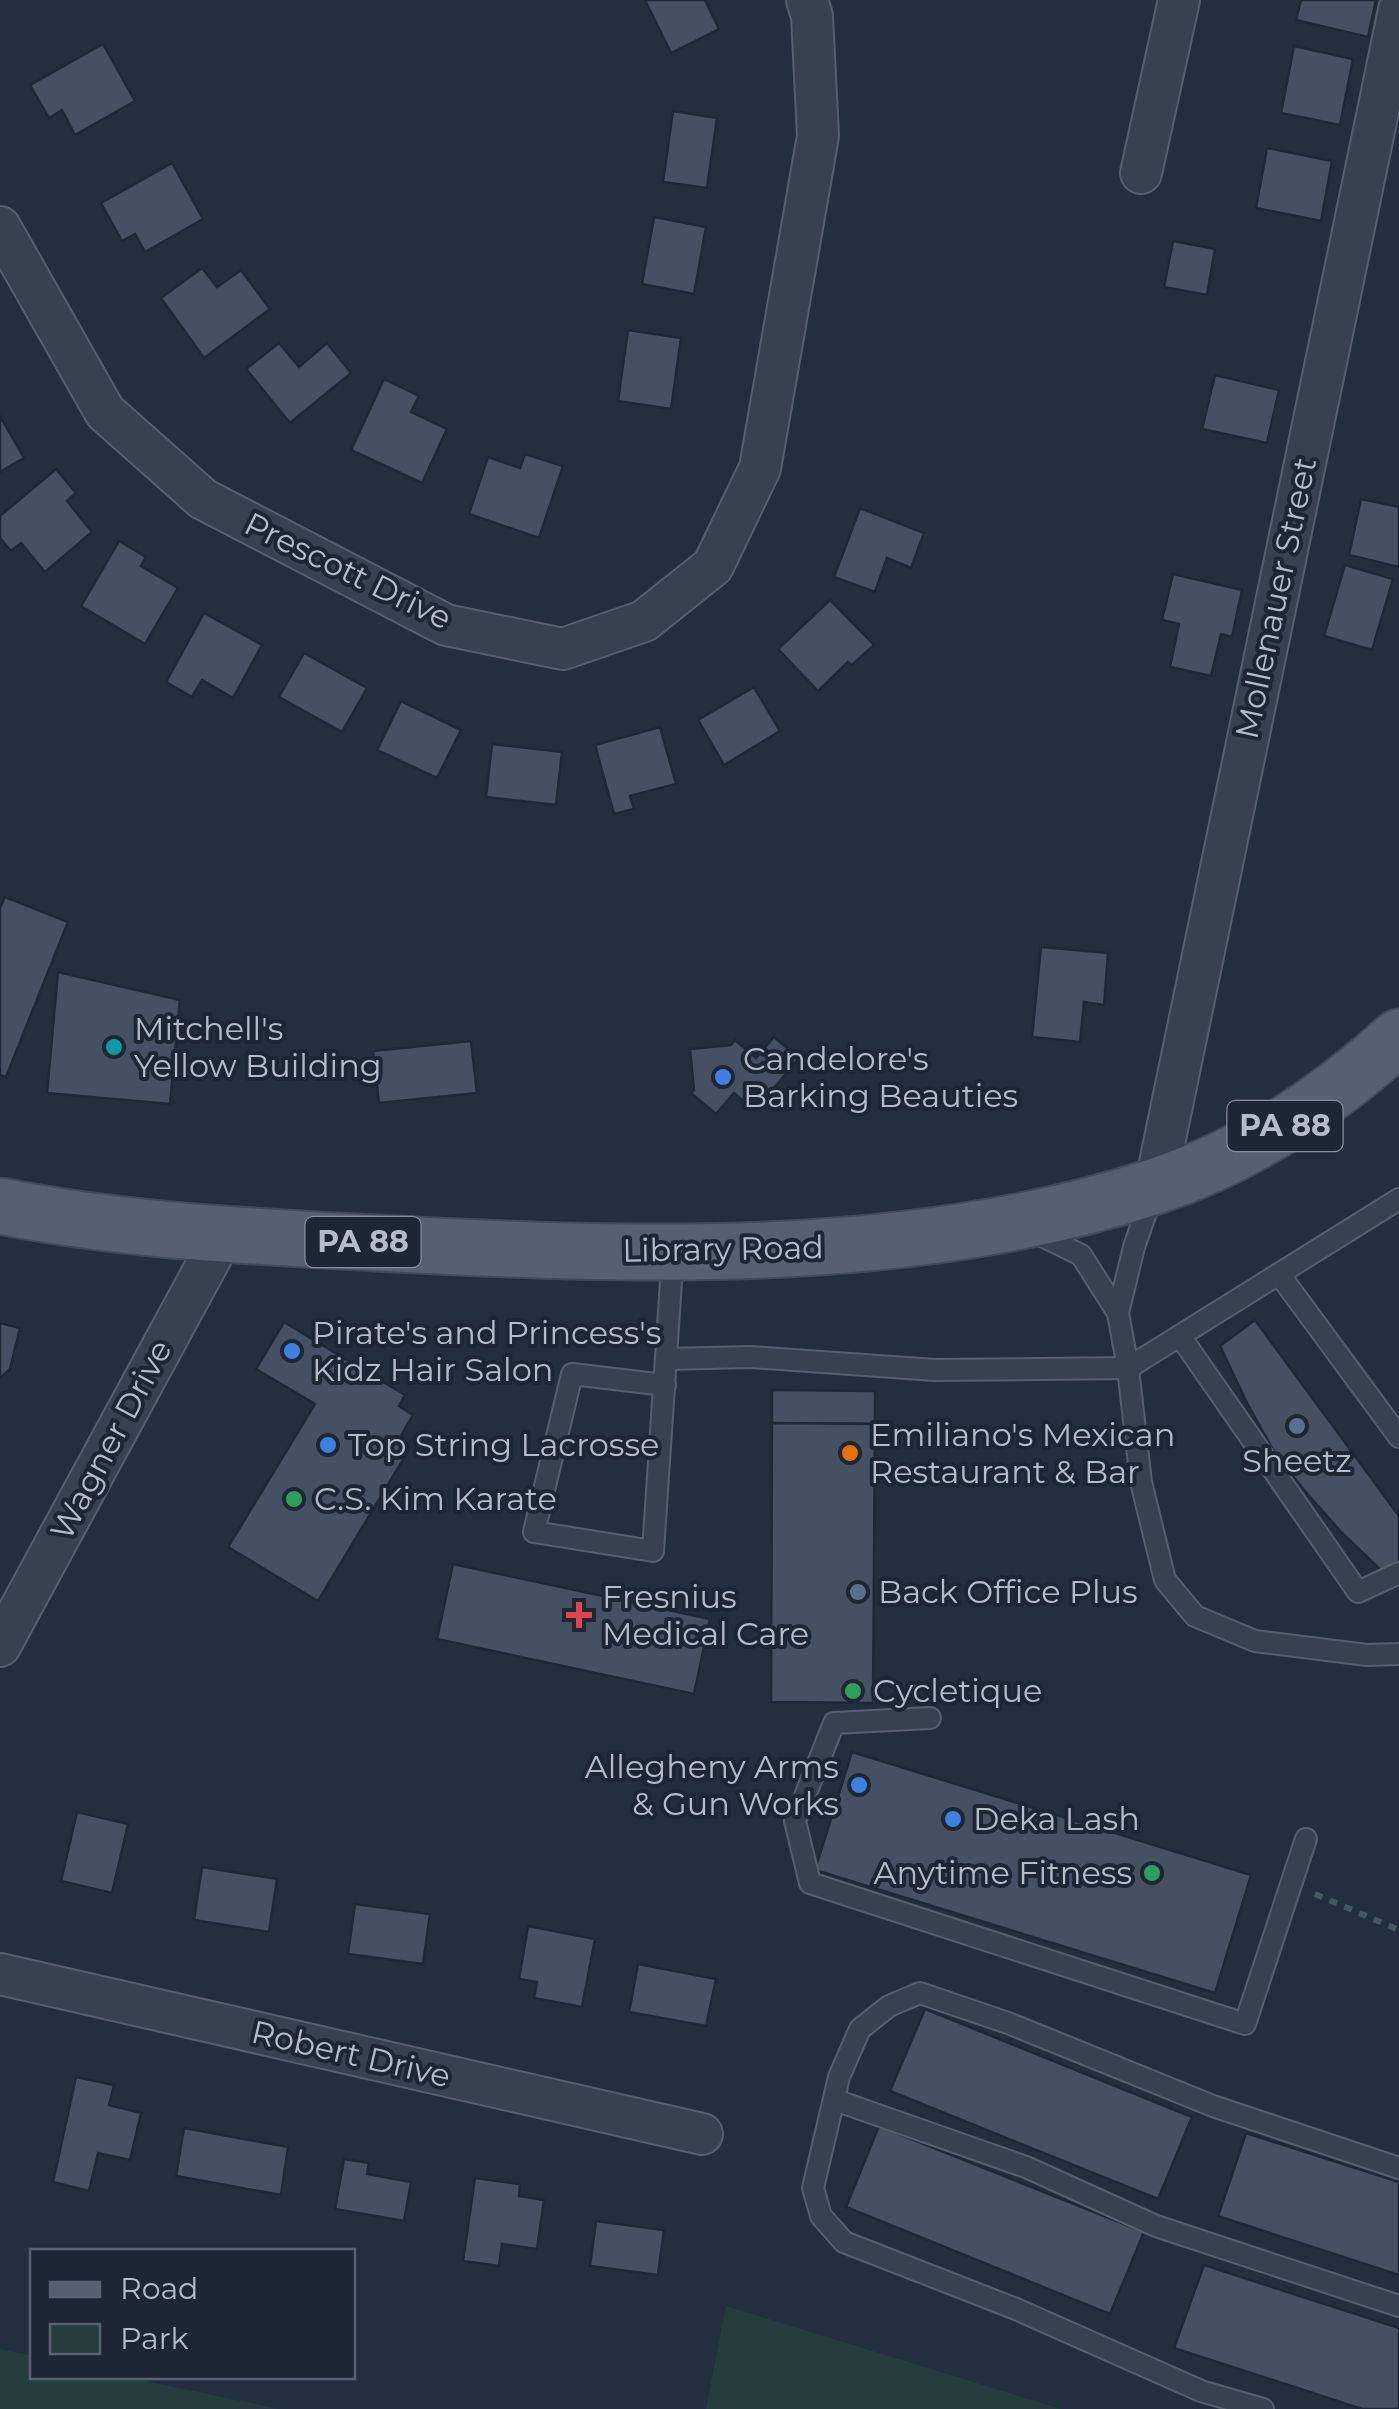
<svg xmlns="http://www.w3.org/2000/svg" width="1399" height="2409" font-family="Montserrat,sans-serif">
	<rect width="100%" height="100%" fill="#242f3e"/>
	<g fill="#263c3f">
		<path d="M726 2306 1061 2409H706Z"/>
		<path d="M0 2349 32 2356V2376L127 2377 279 2409H0Z"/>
	</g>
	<g fill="#455162" stroke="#1f2835" stroke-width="2.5">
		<path d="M645 0H705L719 29 671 53Z"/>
		<path d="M1301 0H1376L1368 37 1296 20Z"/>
		<path d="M103 44 135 101 75 135 62 110 49 118 30 85Z"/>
		<path d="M1294 46 1353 59 1340 125 1281 113Z"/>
		<path d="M673 111 717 118 707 188 663 182Z"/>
		<path d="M1267 148 1332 161 1321 221 1256 208Z"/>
		<path d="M172 163 203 219 145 252 135 234 122 241 101 203Z"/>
		<path d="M654 217 706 227 694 294 642 284Z"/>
		<path d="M1173 241 1215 249 1207 295 1164 287Z"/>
		<path d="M202 268 217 287 241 270 270 309 204 358 161 298Z"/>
		<path d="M628 330 681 338 671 409 618 401Z"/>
		<path d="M279 343 299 367 327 343 351 373 290 423 246 369Z"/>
		<path d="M1215 375 1279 390 1267 443 1202 429Z"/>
		<path d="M384 379 419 396 411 412 447 429 422 483 351 450Z"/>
		<path d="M0 416 24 458 0 472Z"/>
		<path d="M525 454 563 466 539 538 469 514 488 457 520 468Z"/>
		<path d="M56 469 76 493 67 501 92 532 45 572 21 543 11 551 0 538V516Z"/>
		<path d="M1361 499 1399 507V567L1349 555Z"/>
		<path d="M860 508 924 533 911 568 887 558 875 592 834 577Z"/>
		<path d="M119 541 146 557 141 566 178 588 145 644 81 606Z"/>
		<path d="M1345 565 1393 579 1372 650 1324 636Z"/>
		<path d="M1173 574 1242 590 1232 637 1221 634 1211 676 1170 667 1179 624 1162 620Z"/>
		<path d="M830 600 874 645 852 665 848 662 818 691 778 649Z"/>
		<path d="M204 613 262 645 233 698 202 680 192 697 166 682Z"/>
		<path d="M304 653 367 688 342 732 279 697Z"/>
		<path d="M754 687 780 731 724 765 698 720Z"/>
		<path d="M401 701 461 730 437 778 377 750Z"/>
		<path d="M660 727 676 784 630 796 634 809 614 814 595 745Z"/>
		<path d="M492 744 562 752 556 805 486 797Z"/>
		<path d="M5 897 68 922 6 1077 0 1075V908Z"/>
		<path d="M1041 947 1108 953 1104 1005 1084 1002 1080 1042 1032 1037Z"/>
		<path d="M58 972 180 1000 170 1104 47 1093Z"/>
		<path d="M774 1037 799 1058 755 1111 734 1093 716 1114 691 1093 694 1090 690 1049 731 1045 735 1040 756 1058Z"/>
		<path d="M471 1041 477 1093 379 1103 373 1051Z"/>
		<path d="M1255 1320 1399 1516V1569L1388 1577 1342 1533 1303 1489 1273 1450 1247 1403 1220 1346Z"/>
		<path d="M284 1322 405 1395 399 1406 413 1415 398 1441 410 1448 318 1601 228 1547 315 1404 256 1369Z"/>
		<path d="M0 1323 20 1328 10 1369 0 1378Z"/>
		<path d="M772 1390 875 1391V1424L772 1423Z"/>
		<path d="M772 1423 875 1424 873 1703 771 1702Z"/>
		<path d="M453 1564 710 1619 694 1694 437 1639Z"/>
		<path d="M852 1752 1251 1875 1215 1993 815 1870Z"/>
		<path d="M77 1812 128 1824 112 1893 61 1881Z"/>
		<path d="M202 1867 277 1879 269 1932 194 1920Z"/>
		<path d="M355 1904 430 1914 423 1964 348 1954Z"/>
		<path d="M528 1926 595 1939 582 2007 534 1998 537 1982 519 1979Z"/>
		<path d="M638 1964 716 1979 706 2026 629 2012Z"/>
		<path d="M925 2009 1192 2117 1158 2199 890 2091Z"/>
		<path d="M76 2077 114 2085 109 2105 141 2113 130 2160 98 2153 89 2191 53 2182Z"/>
		<path d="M879 2126 1144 2232 1110 2314 846 2207Z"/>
		<path d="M184 2128 288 2147 281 2195 176 2176Z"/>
		<path d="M1246 2133 1399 2182V2275L1218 2216Z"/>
		<path d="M344 2159 369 2163 367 2174 411 2182 404 2221 335 2209Z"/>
		<path d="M475 2178 520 2184 519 2196 544 2200 537 2249 502 2244 499 2266 463 2261Z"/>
		<path d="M596 2221 664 2230 658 2275 590 2266Z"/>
		<path d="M1204 2265 1399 2328V2409H1362L1174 2348Z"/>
	</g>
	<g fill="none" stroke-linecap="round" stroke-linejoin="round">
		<g stroke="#565f6c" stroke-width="24">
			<g id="lane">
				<path d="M1030 1230 1081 1255 1118 1313 1128 1368 1141 1482 1165 1580 1195 1616 1255 1641 1367 1655 1399 1654"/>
				<path d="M1279 1274 1399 1437"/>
				<path d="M1118 1313 1134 1247 1152 1195"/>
				<path d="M1180 1336 1358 1592 1399 1573"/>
				<path d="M667 1359 750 1357 935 1370 1128 1368 1399 1199"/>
				<path d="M665 1385 572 1374 534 1532 653 1551 673 1252"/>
				<path d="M930 1718 834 1723 795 1821 810 1883 1245 2024 1306 1839"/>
				<path d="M835 2100 1026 2167 1156 2226 1399 2306"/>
				<path d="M1263 2409 1201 2391 1016 2309 844 2242 821 2216 813 2188 839 2077 860 2029 889 2006 920 1993 1008 2023 1213 2106 1399 2168"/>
			</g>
		</g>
		<g stroke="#565f6c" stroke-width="44">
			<g id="street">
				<path d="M1141 173 1179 0"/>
				<path d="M0 227 105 412 203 499 446 625 563 649 644 621 713 566 760 468 818 136 812 16 807 0"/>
				<path d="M1155 1187 1399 10"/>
				<path d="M0 1646 223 1235"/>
				<path d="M0 1974 702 2134"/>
			</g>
		</g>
		<g stroke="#414a57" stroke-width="59">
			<path id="primary" d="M0 1206C124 1231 250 1236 376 1243 630 1256 911 1267 1156 1186 1248 1156 1327 1102 1399 1037"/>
		</g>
		<path stroke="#44595c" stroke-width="6" stroke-dasharray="8 8" stroke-linecap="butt" d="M1315 1894 1399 1930"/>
		<use href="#lane" stroke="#38414e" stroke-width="20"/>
		<use href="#street" stroke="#38414e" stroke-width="40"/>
		<use href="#primary" stroke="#56606e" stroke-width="55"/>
	</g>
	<circle fill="#0f9aa8" stroke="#1d2633" stroke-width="4" cx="114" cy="1047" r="10"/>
	<g fill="#3f7fe0" stroke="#1d2633" stroke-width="4">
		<circle cx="723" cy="1077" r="10"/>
		<circle cx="292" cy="1351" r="10"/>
		<circle cx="328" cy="1445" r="10"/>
		<circle cx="859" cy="1785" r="10"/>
		<circle cx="953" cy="1819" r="10"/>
	</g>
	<g fill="#5c6f8a" stroke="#1d2633" stroke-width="4">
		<circle cx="1297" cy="1426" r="10"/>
		<circle cx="858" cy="1592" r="10"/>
	</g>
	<circle fill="#e8710a" stroke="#1d2633" stroke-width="4" cx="850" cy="1453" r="10"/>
	<g fill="#2e9e5b" stroke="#1d2633" stroke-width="4">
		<circle cx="294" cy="1499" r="10"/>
		<circle cx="853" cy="1691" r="10"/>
		<circle cx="1152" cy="1873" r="10"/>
	</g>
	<path fill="#e0444e" stroke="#1d2633" stroke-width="4" d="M574 1600h10v10h10v10h-10v10h-10v-10h-10v-10h10z"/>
	<g text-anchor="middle" stroke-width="8" stroke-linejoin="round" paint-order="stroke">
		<g fill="#1d2633" stroke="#878f9c" stroke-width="2.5">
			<rect x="1227.5" y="1101" width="115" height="50" rx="8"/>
			<rect x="305.5" y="1217" width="115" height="50" rx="8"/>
		</g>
		<g font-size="30" font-weight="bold" fill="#b4bcc9">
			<text x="1285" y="1136">PA 88</text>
			<text x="363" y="1252">PA 88</text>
		</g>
		<g font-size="32" fill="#b4bcc9" stroke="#1d2633">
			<text transform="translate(348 571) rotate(26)" y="11">Prescott Drive</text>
			<text transform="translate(1276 598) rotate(-78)" y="11">Mollenauer Street</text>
			<text transform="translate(723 1249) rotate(-1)" y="11">Library Road</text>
			<text transform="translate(111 1440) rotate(-62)" y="11">Wagner Drive</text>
			<text transform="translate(351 2054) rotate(13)" y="11">Robert Drive</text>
		</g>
		<g font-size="32" fill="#b4bcc9" stroke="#1d2633" text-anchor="start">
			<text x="134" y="1040">Mitchell's<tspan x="134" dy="37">Yellow Building</tspan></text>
			<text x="743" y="1070">Candelore's<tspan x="743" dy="37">Barking Beauties</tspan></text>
			<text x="312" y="1344">Pirate's and Princess's<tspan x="312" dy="37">Kidz Hair Salon</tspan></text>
			<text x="870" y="1446">Emiliano's Mexican<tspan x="870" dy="37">Restaurant &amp; Bar</tspan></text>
			<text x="348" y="1456">Top String Lacrosse</text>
			<text x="1297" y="1472" text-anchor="middle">Sheetz</text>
			<text x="314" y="1510">C.S. Kim Karate</text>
			<text x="878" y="1603">Back Office Plus</text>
			<text x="602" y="1608">Fresnius<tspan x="602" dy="37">Medical Care</tspan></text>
			<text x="873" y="1702">Cycletique</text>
			<text x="839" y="1778" text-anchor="end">Allegheny Arms<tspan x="839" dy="37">&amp; Gun Works</tspan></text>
			<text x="973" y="1830">Deka Lash</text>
			<text x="1132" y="1884" text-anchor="end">Anytime Fitness</text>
		</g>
	</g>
	<rect x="30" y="2249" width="325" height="130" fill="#1d2633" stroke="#59626f" stroke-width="2.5"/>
	<rect x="50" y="2282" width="50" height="15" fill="#56606e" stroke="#59626f" stroke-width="2.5"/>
	<text x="120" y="2299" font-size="30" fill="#b4bcc9">Road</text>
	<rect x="50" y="2324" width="50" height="30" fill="#263c3f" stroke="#59626f" stroke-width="2.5"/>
	<text x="120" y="2349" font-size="30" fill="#b4bcc9">Park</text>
</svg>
